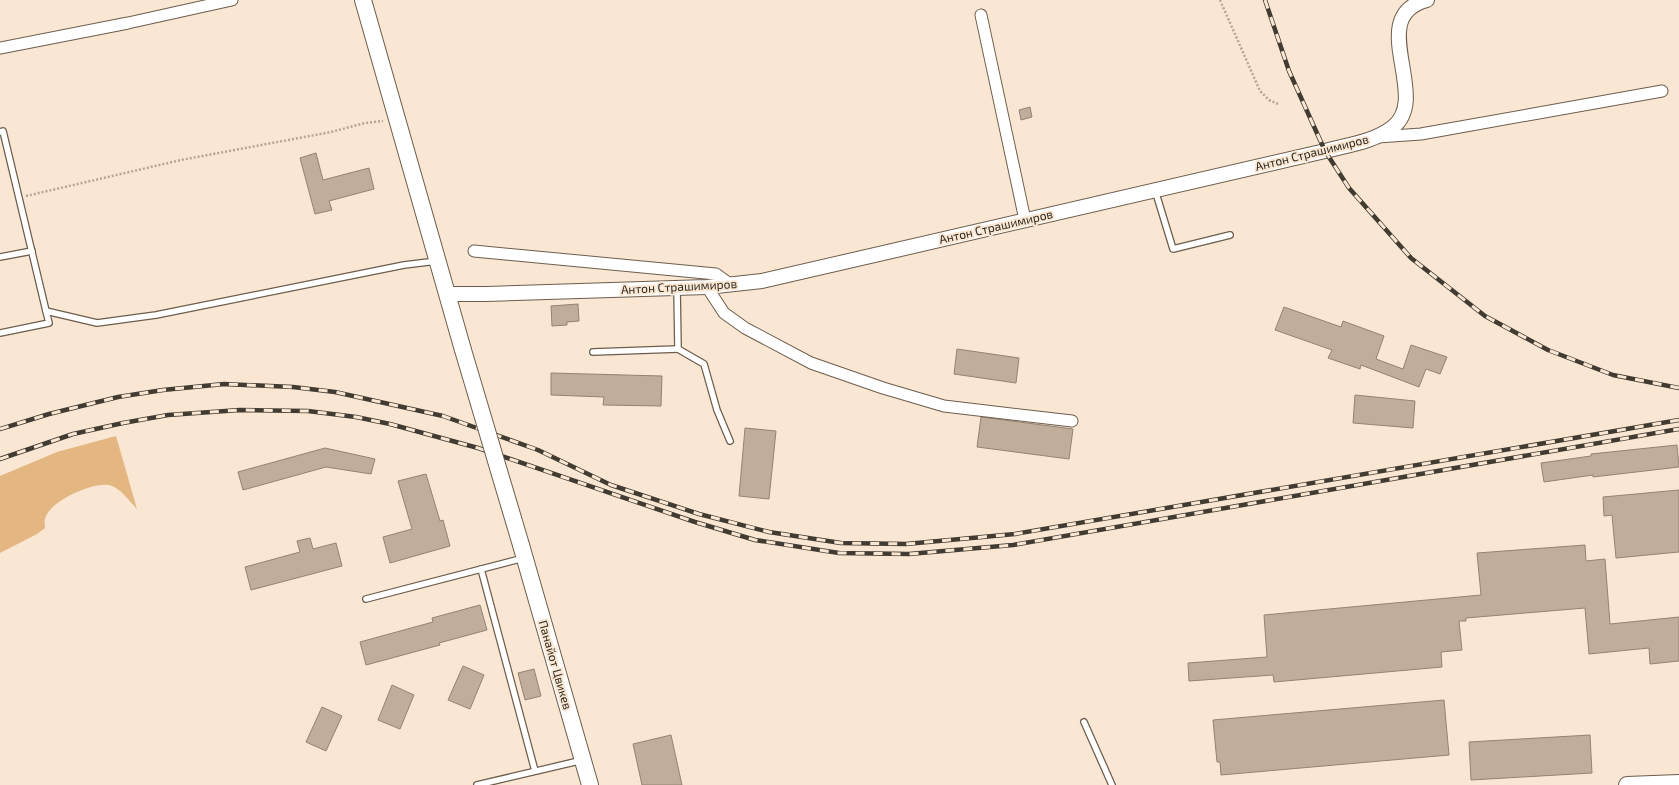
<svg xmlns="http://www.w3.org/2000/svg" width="1679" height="785" font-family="'Exo 2',sans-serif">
	<rect width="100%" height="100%" fill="#f9e7d3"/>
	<path fill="#e3b682" d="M116 436 137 509C129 501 121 488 109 485 92 482 49 501 45 519 44 521 45 525 45 528L37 534 0 553V476L57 452Z"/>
	<g fill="#c0ae9b" stroke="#948371">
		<path d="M1030 107 1032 117 1021 120 1019 110Z"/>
		<path d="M316 153 323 180 369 168 374 189 329 201 332 210 315 214 300 158Z"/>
		<path d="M578 304 579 321 567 322V325L552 326 551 306Z"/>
		<path d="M1284 307 1341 327 1343 321 1384 336 1376 359 1403 369 1411 345 1447 357 1440 374 1426 369 1419 387 1361 365 1360 369 1328 358 1332 350 1275 330Z"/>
		<path d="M957 349 1019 358 1016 383 954 374Z"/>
		<path d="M551 373 662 376 661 406 603 405 604 397 551 395Z"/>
		<path d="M1355 395 1415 401 1413 428 1353 423Z"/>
		<path d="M981 417 1073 429 1069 459 977 447Z"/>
		<path d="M745 428 776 431 769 499 739 496Z"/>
		<path d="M1677 445 1679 467 1593 477V475L1544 482 1541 463 1591 456V454Z"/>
		<path d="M325 448 375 459 371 474 326 467 243 490 238 472Z"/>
		<path d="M426 474 440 521 443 520 450 546 390 563 383 537 412 529 398 481Z"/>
		<path d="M1679 490V552L1616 558 1612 515 1604 516 1603 497Z"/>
		<path d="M310 538 313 549 336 543 342 566 251 590 245 567 300 552 297 541Z"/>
		<path d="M1585 545 1586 561 1605 559 1610 624 1679 617V661L1650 664 1649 648 1589 654 1585 608 1466 618V621H1459L1462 650 1441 652 1442 667 1274 682 1273 675 1189 681 1188 663 1267 657 1264 615 1481 595 1477 553Z"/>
		<path d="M480 605 487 630 439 643 440 645 366 665 360 642 433 622 432 618Z"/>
		<path d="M463 666 484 675 470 709 448 700Z"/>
		<path d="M534 669 541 696 525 700 518 673Z"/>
		<path d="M392 685 414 695 400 729 378 720Z"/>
		<path d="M1444 700 1449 755 1221 775 1220 762H1217L1213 720Z"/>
		<path d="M322 707 342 716 326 751 306 742Z"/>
		<path d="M671 735 682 785H642L633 744Z"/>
		<path d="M1590 735 1592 773 1471 780 1469 742Z"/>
	</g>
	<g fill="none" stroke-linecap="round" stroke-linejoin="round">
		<g stroke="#6d5d4c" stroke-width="8">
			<g id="service">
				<path d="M0 132 3 131 46 311 97 323 156 315 404 265 437 261"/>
				<path d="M1155 190 1173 249 1230 235"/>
				<path d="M0 257 32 251"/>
				<path d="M677 288 678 349 704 364 717 410 730 441"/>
				<path d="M0 333 49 323 46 311"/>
				<path d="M593 352 678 349"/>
				<path d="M481 569 535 771"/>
				<path d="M366 599 524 558"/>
				<path d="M1084 722 1112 785"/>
				<path d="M477 785 583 760"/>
			</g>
		</g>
		<g stroke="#6d5d4c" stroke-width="13">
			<g id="minor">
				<path d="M981 15 1025 220"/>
				<path d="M0 48 128 23 232 0"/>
				<path d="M1378 137 1421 134 1662 91"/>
				<path d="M474 251 716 274 731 285"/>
				<path d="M707 287 724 313 745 328 811 363 883 388 944 406 1072 421"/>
			</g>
		</g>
		<g stroke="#6d5d4c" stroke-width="16">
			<path id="tertiary" d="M447 294H486L707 287 762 281 1325 151C1347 145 1374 142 1393 127 1432 97 1364 16 1427 0"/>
		</g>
		<g stroke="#6d5d4c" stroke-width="18">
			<g id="secondary">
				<path d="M363 0 463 350"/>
				<path d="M521 545 590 785"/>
				<path d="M1627 785 1679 783"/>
			</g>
		</g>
		<g stroke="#b3a696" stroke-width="2.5" stroke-dasharray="2 2" stroke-linecap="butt">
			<path d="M1220 0 1260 91 1269 100 1278 104"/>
			<path d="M26 196 181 160 331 132 365 123 383 121"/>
		</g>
		<use href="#service" stroke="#fff" stroke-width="5.5"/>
		<use href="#minor" stroke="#fff" stroke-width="11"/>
		<use href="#tertiary" stroke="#fff" stroke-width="14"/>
		<use href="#secondary" stroke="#fff" stroke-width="16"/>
		<g stroke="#423b32" stroke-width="4.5">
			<g id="rail">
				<path d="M1265 0 1289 71 1325 151 1349 188 1411 258 1485 316 1548 350 1613 375 1679 388"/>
				<path d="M0 429 49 414 118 397 163 390 224 384 293 387 335 392 443 416 538 450 611 485 699 514 769 532 841 543 906 544 1015 534 1679 420"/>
				<path d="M0 459 73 434 123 423 168 415 240 410 308 411 356 417 390 424 478 448 695 522 755 540 839 553 909 554 1013 545 1679 429"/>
			</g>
		</g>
		<use href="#rail" stroke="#f9e7d3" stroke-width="3" stroke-dasharray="9" stroke-linecap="butt"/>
		<g stroke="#6d5d4c" stroke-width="18" stroke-linecap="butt">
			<path id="secondary-bridge" d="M463 350 521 545"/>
		</g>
		<use href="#secondary-bridge" stroke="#fff" stroke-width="16"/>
	</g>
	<g text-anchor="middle" stroke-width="4" stroke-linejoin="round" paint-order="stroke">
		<g font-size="12" fill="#2c261e" stroke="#f9e7d3">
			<text transform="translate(1312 153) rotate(-14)" y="4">Антон Страшимиров</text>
			<text transform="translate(996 227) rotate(-13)" y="4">Антон Страшимиров</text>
			<text transform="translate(679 287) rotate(-3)" y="4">Антон Страшимиров</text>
			<text transform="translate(555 665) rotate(74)" y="4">Панайот Цвикев</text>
		</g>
	</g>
</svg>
